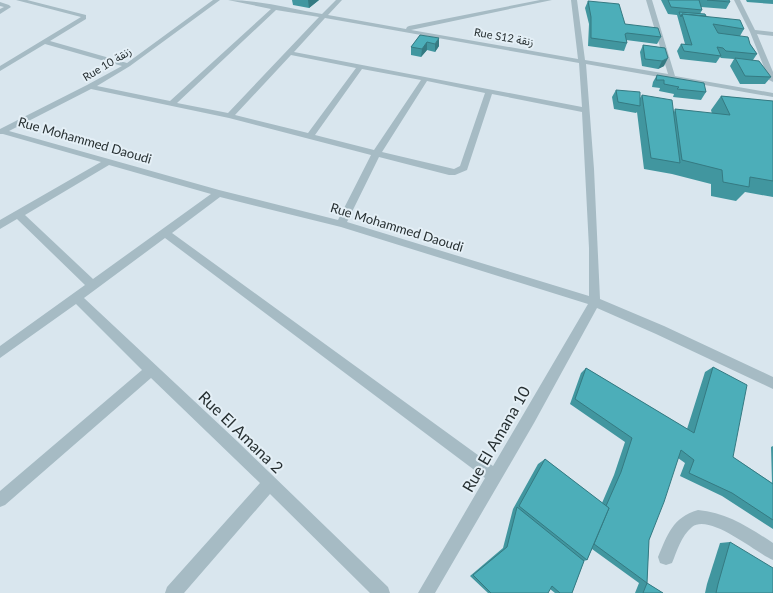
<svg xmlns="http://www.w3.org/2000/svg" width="773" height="593" font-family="Lato,'Noto Sans Arabic',sans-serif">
	<rect width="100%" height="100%" fill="#d9e6ee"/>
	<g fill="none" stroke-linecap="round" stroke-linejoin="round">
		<g fill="#a6bbc4" fill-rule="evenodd">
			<path d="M16 0H27L86 15V19L50 41 127 63 213 0H220L130 66 97 86 170 101 271 9 228 0C260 0 291 9 322 14L336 0H342L328 15 406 29 407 27 409 26 540 0H552L411 30 578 59 571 0H577L585 60 668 74 646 0H652L675 76 773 93V97L586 64 594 169 600 299 664 326 773 377V389L656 334 597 308 534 423 435 593H418L485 478 165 238 84 298 238 442 388 587 390 593H370L270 494 184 593H165L167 587 260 483 151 378 5 505 0 507V491L142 370 76 304 0 358V346L85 285 17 219 0 229V220L101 162 3 134H0V129L87 85 122 66 45 44 0 71V66L81 17ZM276 10 319 17 228 113 177 103ZM325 18 579 63 582 107 294 52ZM291 55 356 68 308 133 235 115ZM362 69 421 80 374 150 315 135ZM427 81 485 93 460 166 454 169 382 152ZM91 89 229 118 371 155 338 220 219 190 9 131ZM492 94 582 112 589 248V296L347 222 379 157 449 175H455L467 170ZM109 165 211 194 93 279 25 215ZM220 197 341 227 588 304 493 466 172 233Z"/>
			<path d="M734 0H740L755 30 773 32V36L757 34 773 72V82L769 80 750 32Z"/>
			<path d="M0 2 9 5 11 7 0 14V9L4 7 0 6Z"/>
			<path d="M698 510C726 512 750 528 773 543V560C756 553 710 513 692 527 681 536 677 551 672 563L666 565 660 563 658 557C668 534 672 518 698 510Z"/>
		</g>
	</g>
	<g fill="#41969f">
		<path d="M292 0H319L309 8 293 5Z"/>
		<path d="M661 0H729L730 2 726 9 701 7 702 10 700 14 744 29 740 36 750 44 757 54 753 60 771 77 765 84H740L730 66 734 59 721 58 720 57 716 63 680 59 677 51 681 44H685L677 15 668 14Z"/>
		<path d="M746 0H773V4L747 2Z"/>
		<path d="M588 1 625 24 661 37 657 44 626 40 627 43 624 51 588 46 589 24 585 8Z"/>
		<path d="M420 35 439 46 435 52 427 50 421 57 411 55V47Z"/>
		<path d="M643 45 665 48 664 66 658 69 642 66 640 52Z"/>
		<path d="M657 75 706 92 701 100 673 97 674 94 659 91 660 88 652 87 653 82Z"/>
		<path d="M616 90 640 98 642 95 674 112 675 109 712 114 711 110 721 96 773 101V197L745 192 736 201 711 196V184L672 174 644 169 637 112 636 113 614 109 612 97Z"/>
		<path d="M713 367 733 457 772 483 771 447 773 446V529L722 496 680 476 685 463 678 458 649 540 647 583 663 593H635L639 583 592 549 587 560 584 561 572 593H555L550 589 548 593H488L470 576 503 548 513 509 538 464 545 459 602 503 614 475 625 442 570 404 581 373 586 368 687 429 705 372Z"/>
		<path d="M730 542 773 593H705L707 584 720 543Z"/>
	</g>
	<g fill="#357a82">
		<path d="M308 0H319L309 8Z"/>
		<path d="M439 38V46L435 52V44Z"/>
		<path d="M427 42V50L421 57 422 49Z"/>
		<path d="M668 58 664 66 658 69 662 61Z"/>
	</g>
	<g fill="#4caeb9" stroke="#357a82">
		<path d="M668 0H699L702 10 671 7Z"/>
		<path d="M707 0H729L730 2Z"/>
		<path d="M588 1 619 4 625 24 658 28 661 37 627 33 625 34 627 43 591 38V17Z"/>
		<path d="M679 12 705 14 706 16 682 14 681 17Z"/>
		<path d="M682 14 740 20 744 29 713 24 718 33 748 37 750 44 757 54 726 51 723 48 717 47 721 56 684 51 681 44 692 45Z"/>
		<path d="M420 35 439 38 435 44 427 42 422 49 411 47Z"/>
		<path d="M643 45 665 48 668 58 662 61 645 59Z"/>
		<path d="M735 58 759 61 771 77 745 76Z"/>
		<path d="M657 75 704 83 706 92 677 89 679 87 664 84V80H656Z"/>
		<path d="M616 90 640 92V106L618 102Z"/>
		<path d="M642 95 672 100 680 163 651 158Z"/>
		<path d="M721 96 773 101V181L750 177 749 187 723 182 722 170 682 160 675 109 730 115Z"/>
		<path d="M713 367 747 385 733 457 773 484V520L732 493 689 473 694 460 681 450 664 502 649 540 647 583 594 544 609 508 606 506 621 472 632 438 575 399 586 368 694 433Z"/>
		<path d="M545 459 609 508 587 560 519 506Z"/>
		<path d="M517 507 584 561 572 593H560L552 586 548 593H491L473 575 507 547Z"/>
		<path d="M730 542 773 568V593H716L718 584Z"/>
		<path d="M647 583 663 593H643Z"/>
	</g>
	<g text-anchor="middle" stroke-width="4" stroke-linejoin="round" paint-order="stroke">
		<g font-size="11" fill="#262f31" stroke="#e4eff6">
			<text transform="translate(504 37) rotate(10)" y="4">Rue S12 زنقة</text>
			<text transform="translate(107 64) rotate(-31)" y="4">Rue 10 زنقة</text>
		</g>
		<g font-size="13" fill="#262f31" stroke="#e4eff6">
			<text transform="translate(85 140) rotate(16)" y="5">Rue Mohammed Daoudi</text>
			<text transform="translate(397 227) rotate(17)" y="5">Rue Mohammed Daoudi</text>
		</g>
		<g font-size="16" fill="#262f31" stroke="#e4eff6">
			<text transform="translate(241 432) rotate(44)" y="6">Rue El Amana 2</text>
			<text transform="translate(496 439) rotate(-60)" y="6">Rue El Amana 10</text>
		</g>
	</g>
</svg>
